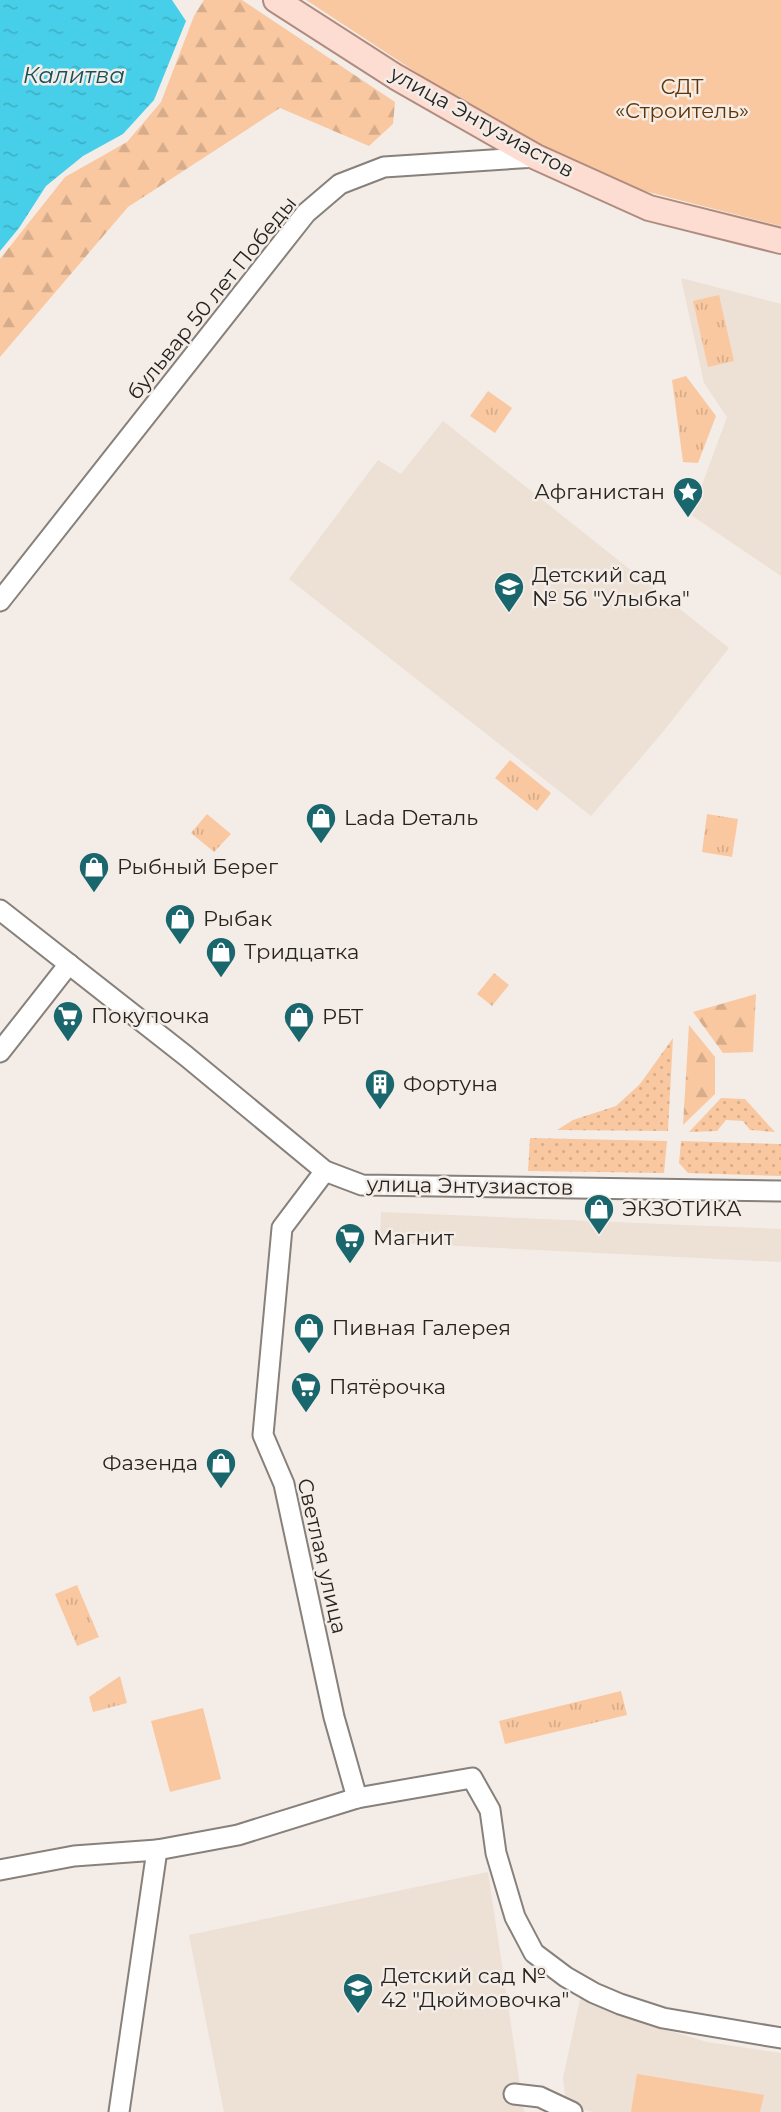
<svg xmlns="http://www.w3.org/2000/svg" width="781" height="2112" font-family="Montserrat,sans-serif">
	<defs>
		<pattern id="grass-dots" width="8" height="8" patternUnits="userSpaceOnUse" patternTransform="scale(1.75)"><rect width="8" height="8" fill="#fac8a0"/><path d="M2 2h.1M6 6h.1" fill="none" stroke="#d6ac8a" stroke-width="1.8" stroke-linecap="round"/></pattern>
		<pattern id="forest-firs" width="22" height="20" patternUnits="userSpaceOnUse" patternTransform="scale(1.75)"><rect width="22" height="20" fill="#fac8a0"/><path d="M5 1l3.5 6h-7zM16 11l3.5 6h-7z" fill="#d6ac8a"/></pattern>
		<pattern id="park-tufts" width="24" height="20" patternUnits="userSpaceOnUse" patternTransform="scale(1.75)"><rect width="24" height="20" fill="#fac8a0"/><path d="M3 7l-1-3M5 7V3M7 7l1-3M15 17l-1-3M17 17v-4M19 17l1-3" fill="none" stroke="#d6ac8a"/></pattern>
		<pattern id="water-ripples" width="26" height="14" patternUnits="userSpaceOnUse" patternTransform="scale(1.75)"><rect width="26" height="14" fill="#47cfea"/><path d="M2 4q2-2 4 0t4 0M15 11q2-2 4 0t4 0" fill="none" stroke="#3eb1c8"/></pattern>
	</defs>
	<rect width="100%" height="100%" fill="#f4ede7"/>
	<g fill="#ede0d5">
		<path d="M681 278 781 304V576L691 515 727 417 704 383Z"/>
		<path d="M443 421 729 648 662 733 591 816 289 579 378 460 401 474Z"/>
		<path d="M381 1212 781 1229V1262L380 1242Z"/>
		<path d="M488 1872 524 2112H224L189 1935Z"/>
		<path d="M581 1995 647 2024 707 2042 781 2053V2112H592L566 2104 563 2078Z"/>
	</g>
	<g fill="url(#grass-dots)">
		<path d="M673 1038 668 1131 557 1130 573 1120 616 1106 640 1084Z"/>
		<path d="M721 1098 745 1099 775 1132 750 1130 743 1121 726 1120 717 1131 689 1132Z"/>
		<path d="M530 1138 667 1141 664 1173 528 1171Z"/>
		<path d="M681 1141 781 1144V1176L688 1173 679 1163Z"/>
	</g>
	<g fill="url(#forest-firs)">
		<path d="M204 0H242L395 102 393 124 369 146 280 108 128 207 0 357V259L65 177 127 142 161 102 194 16Z"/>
		<path d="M756 994 753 1052 723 1053 693 1012Z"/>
		<path d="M689 1025 715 1057V1094L683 1125Z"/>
	</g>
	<g fill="url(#park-tufts)">
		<path d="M719 295 734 361 708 367 693 301Z"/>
		<path d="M686 376 716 416 698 463 683 462 672 380Z"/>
		<path d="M488 391 512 408 495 433 470 416Z"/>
		<path d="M510 760 551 793 537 811 495 778Z"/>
		<path d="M207 814 231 834 214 852 191 833Z"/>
		<path d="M707 814 738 819 732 857 702 852Z"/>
		<path d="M494 973 509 985 492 1006 477 994Z"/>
		<path d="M77 1585 99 1637 77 1646 55 1594Z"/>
		<path d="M120 1676 127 1703 93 1712 89 1697Z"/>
		<path d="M621 1691 627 1715 505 1744 499 1721Z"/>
	</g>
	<g fill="#fac8a0">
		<path d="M306 0H781V226L640 190 548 148 440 88Z"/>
		<path d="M203 1708 221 1779 170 1792 151 1721Z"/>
		<path d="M637 2074 764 2095 760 2112H631Z"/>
	</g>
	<path fill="url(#water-ripples)" d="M0 0H172L186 21 154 100 123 134 83 156 46 186 19 228 0 251Z"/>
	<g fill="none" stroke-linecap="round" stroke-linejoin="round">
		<g stroke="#87807b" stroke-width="23">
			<g id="minor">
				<path d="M0 601 306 213 340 184 384 167 536 157"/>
				<path d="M0 910 186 1056 325 1171 362 1185 781 1191"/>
				<path d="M0 1052 69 964"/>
				<path d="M325 1171 282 1228 263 1435 284 1484 334 1717 357 1798"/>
				<path d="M0 1870 74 1856 157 1850 238 1835 357 1798 472 1778 490 1810 496 1853 515 1917 534 1953 566 1977 594 1993 620 2004 663 2018 781 2038"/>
				<path d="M514 2094 540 2097 572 2112"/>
				<path d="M119 2112 157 1850"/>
			</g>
		</g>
		<g stroke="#b08c80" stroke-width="28">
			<path id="major" d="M276 0 396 77 536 157 649 208 781 241"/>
		</g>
		<use href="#minor" stroke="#fff" stroke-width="19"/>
		<use href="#major" stroke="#fddcd1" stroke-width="24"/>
	</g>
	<defs>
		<g id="sight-pin" transform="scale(1.575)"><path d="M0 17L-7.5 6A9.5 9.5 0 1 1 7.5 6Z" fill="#19666d" stroke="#f4ede7"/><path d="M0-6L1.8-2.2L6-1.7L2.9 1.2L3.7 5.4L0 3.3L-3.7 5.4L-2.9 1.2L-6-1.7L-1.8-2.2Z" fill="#fff"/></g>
		<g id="school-pin" transform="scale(1.575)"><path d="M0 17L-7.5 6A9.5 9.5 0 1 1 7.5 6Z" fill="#19666d" stroke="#f4ede7"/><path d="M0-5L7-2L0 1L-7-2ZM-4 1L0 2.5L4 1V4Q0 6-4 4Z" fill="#fff"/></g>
		<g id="shop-pin" transform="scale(1.575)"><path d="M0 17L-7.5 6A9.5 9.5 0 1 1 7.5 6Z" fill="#19666d" stroke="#f4ede7"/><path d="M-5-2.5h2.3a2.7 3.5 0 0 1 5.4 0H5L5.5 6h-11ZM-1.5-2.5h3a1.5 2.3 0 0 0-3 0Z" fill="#fff"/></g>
		<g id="supermarket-pin" transform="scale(1.575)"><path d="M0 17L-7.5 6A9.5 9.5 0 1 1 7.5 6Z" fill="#19666d" stroke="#f4ede7"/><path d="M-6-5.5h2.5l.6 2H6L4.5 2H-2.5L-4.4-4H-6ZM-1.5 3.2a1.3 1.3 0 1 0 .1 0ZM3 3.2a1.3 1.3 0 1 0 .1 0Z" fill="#fff"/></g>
		<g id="building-pin" transform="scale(1.575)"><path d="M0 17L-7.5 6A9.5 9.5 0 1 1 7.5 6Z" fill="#19666d" stroke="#f4ede7"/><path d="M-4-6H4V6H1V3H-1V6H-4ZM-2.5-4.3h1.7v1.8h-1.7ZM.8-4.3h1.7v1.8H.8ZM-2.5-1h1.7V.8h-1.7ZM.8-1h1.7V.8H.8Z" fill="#fff"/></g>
	</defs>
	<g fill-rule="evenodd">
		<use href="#sight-pin" x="688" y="492"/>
		<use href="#school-pin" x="509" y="587"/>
		<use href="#shop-pin" x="321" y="818"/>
		<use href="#shop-pin" x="94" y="867"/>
		<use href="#shop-pin" x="180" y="919"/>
		<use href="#shop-pin" x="221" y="952"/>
		<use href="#supermarket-pin" x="68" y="1016"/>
		<use href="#shop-pin" x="299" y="1017"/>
		<use href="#building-pin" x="380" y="1084"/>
		<use href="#shop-pin" x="599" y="1209"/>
		<use href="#supermarket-pin" x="350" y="1238"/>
		<use href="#shop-pin" x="309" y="1328"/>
		<use href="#supermarket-pin" x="306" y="1387"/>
		<use href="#shop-pin" x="221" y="1463"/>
		<use href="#school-pin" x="358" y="1988"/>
	</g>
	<g text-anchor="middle" stroke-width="5" stroke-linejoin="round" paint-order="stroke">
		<g font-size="21" fill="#633300" stroke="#f4ede7">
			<text x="682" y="94">СДТ<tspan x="682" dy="24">«Строитель»</tspan></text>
		</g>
		<g font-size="21" fill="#262321" stroke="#f4ede7">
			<text transform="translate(482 122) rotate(29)" y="7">улица Энтузиастов</text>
			<text transform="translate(212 298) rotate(-51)" y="7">бульвар 50 лет Победы</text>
			<text transform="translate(470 1186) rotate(1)" y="7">улица Энтузиастов</text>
			<text transform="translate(322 1556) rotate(77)" y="7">Светлая улица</text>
		</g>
		<g font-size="21" fill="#262321" stroke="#f4ede7" text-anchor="start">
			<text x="665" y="499" text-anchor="end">Афганистан</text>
			<text x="532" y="582">Детский сад<tspan x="532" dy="24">№ 56 "Улыбка"</tspan></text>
			<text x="344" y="825">Lada Dеталь</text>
			<text x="117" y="874">Рыбный Берег</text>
			<text x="203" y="926">Рыбак</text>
			<text x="244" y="959">Тридцатка</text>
			<text x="91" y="1023">Покупочка</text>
			<text x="322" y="1024">РБТ</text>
			<text x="403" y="1091">Фортуна</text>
			<text x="622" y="1216">ЭКЗОТИКА</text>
			<text x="373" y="1245">Магнит</text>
			<text x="332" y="1335">Пивная Галерея</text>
			<text x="329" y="1394">Пятёрочка</text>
			<text x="198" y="1470" text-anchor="end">Фазенда</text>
			<text x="381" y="1983">Детский сад №<tspan x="381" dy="24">42 "Дюймовочка"</tspan></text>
		</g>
		<g font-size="23" font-style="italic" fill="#17505b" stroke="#f4ede7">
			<text x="74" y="83">Калитва</text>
		</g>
	</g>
</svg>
